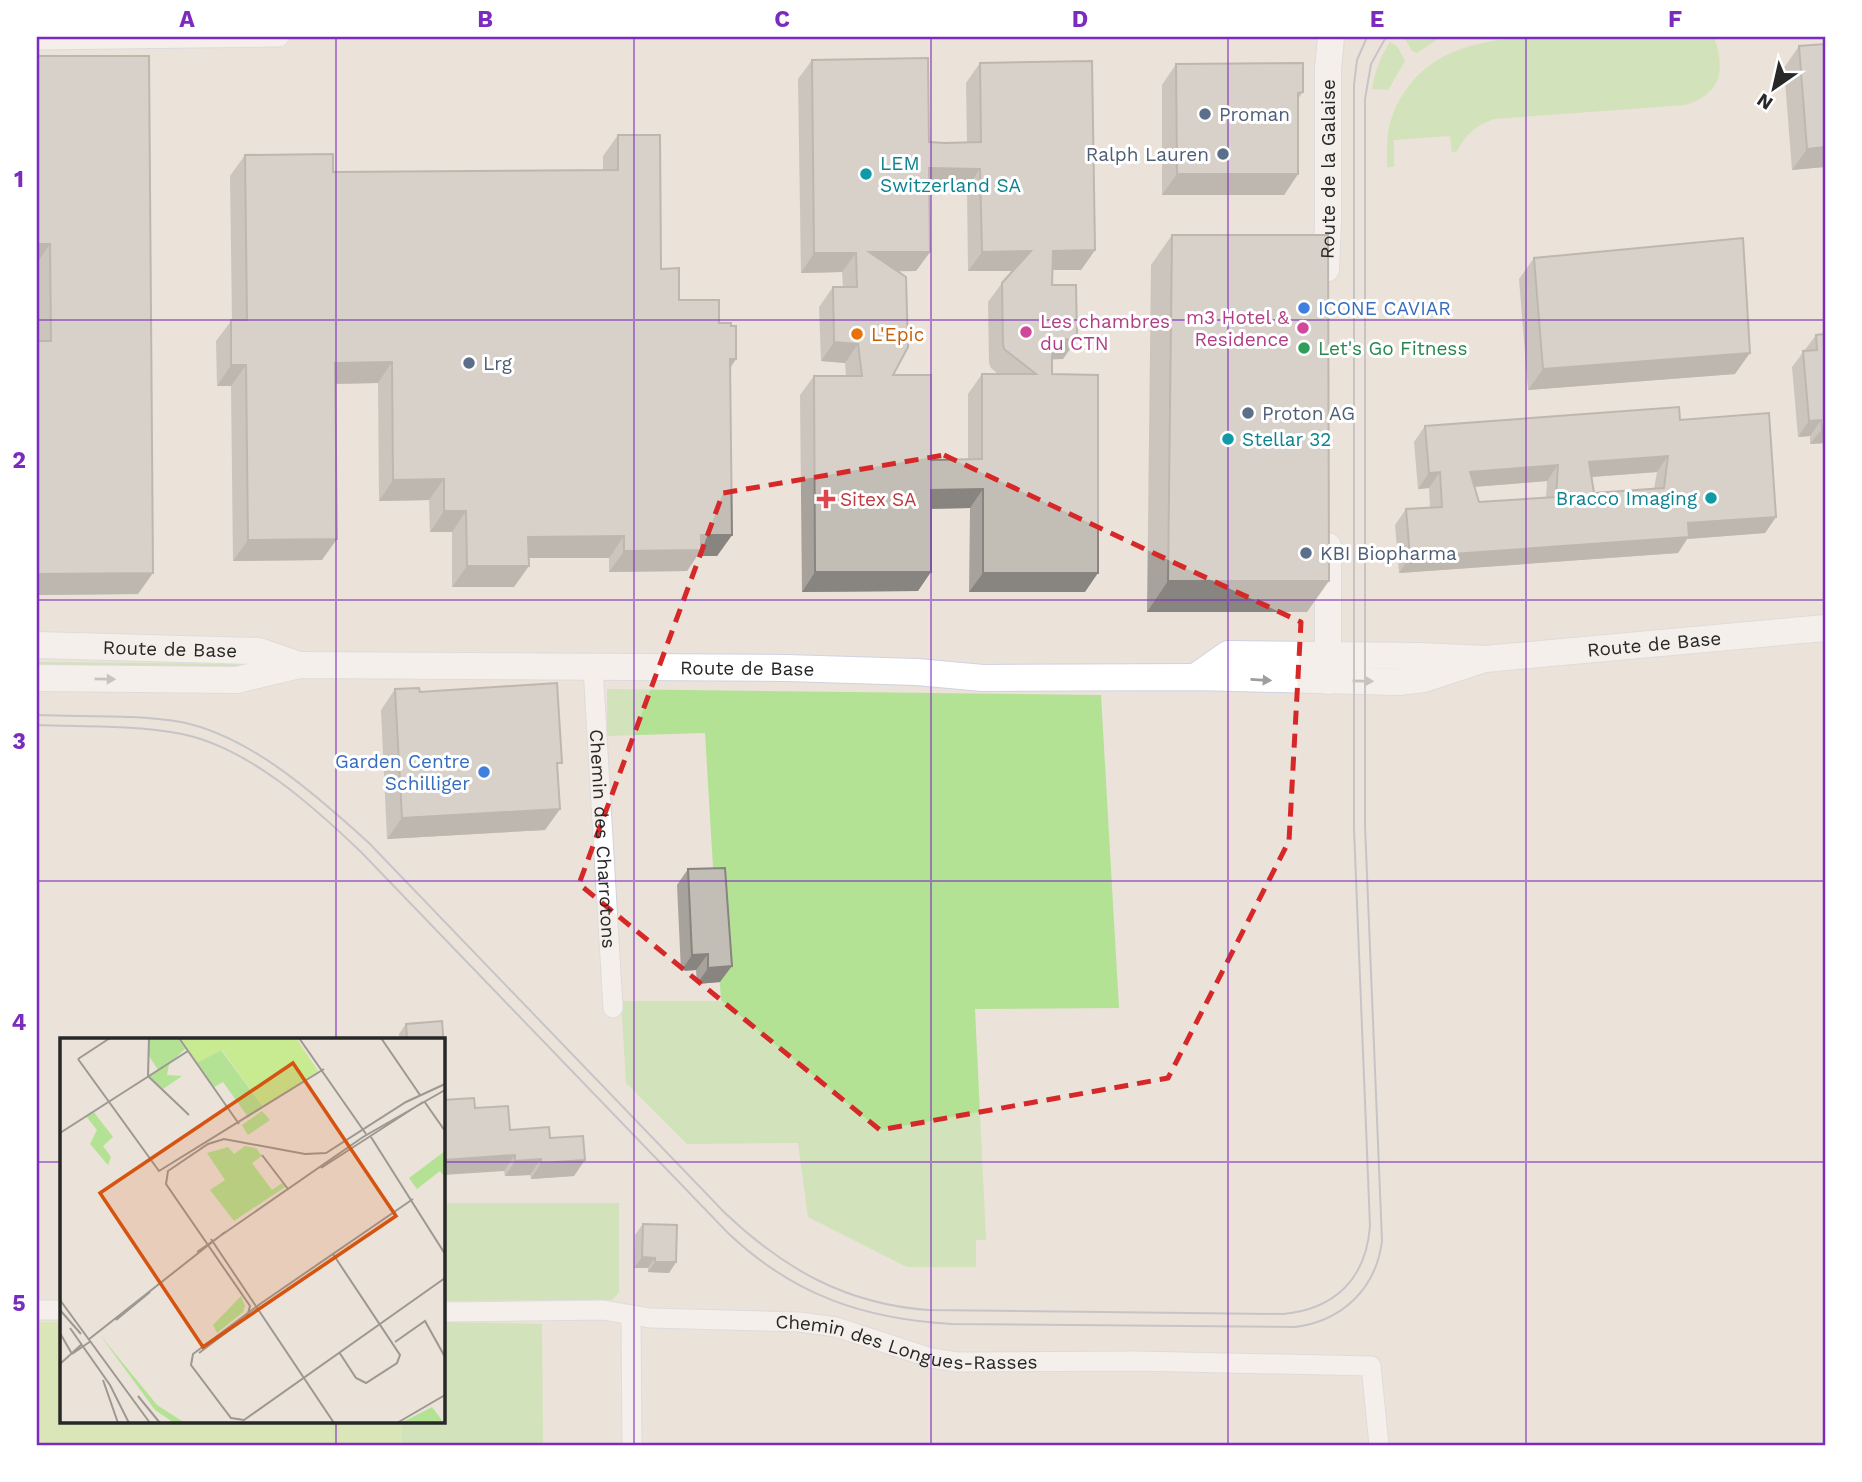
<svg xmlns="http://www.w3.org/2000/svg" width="1862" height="1482" font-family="'Work Sans',sans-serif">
	<rect width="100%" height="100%" fill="#ebe2d9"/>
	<g fill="#b3e295">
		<path d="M1404 37H1438V39L1417 53 1412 51Z"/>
		<path d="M1714 37C1726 70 1721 94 1685 105L1494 119C1476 125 1465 135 1457 151L1452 152 1450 136 1394 140V167H1387C1387 150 1386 131 1393 114 1426 33 1511 37 1586 37 1628 37 1671 37 1714 37Z"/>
		<path d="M1390 42 1397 46 1405 61 1388 90 1372 89C1375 71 1380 58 1390 42Z"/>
		<path d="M37 662 243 664 265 663 264 669 37 670Z"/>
		<path d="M607 689 1101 695 1119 1008 975 1009 986 1240H976V1267H907L808 1217 798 1143 687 1144 626 1083 621 1001H721L705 733 607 736Z"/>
		<path d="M443 1203H619V1292L612 1300 443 1301Z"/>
		<path d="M443 1322 542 1324 543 1445H402V1421H443Z"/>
	</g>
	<path fill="#c8ea91" d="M37 1322H61V1421H402V1445H37Z"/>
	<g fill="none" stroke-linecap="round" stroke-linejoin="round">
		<g stroke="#cfd3e1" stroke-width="21">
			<g id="street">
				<path d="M37 40 279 37"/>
				<path id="s1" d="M593 667 613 1008"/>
				<path d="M37 1310H61"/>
				<path id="s2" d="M443 1312 603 1310 650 1318 799 1322 836 1327 931 1358 957 1362 1136 1361 1371 1366 1379 1445"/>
				<path d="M631 1315 632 1445"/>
			</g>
		</g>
		<g stroke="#cfd3e1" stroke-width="28">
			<g id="secondary">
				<path id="s3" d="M1326 269 1328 222V69L1331 37"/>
				<path id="s4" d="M37 645 259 651 299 665"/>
				<path id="s5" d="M1195 677 1228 654 1420 656 1485 659 1825 628"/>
				<path id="s6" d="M37 678 237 680 299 665 786 668 917 672 983 678 1195 677 1398 682 1424 679 1485 659"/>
				<path d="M1328 681V546"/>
			</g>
		</g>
		<use href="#street" stroke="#fff" stroke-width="19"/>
		<use href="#secondary" stroke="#fff" stroke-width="26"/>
		<g stroke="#9ca1b3" stroke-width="2">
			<path d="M37 715C84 717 134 714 181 722 251 736 317 796 368 842L725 1213C784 1269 846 1304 928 1310L1283 1314C1335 1309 1366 1279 1370 1226L1354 829V85L1357 60 1367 37"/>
			<path d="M37 725C84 727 136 725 182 734 249 748 313 806 361 852L728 1233C793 1295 864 1319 952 1324L1295 1327C1342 1321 1376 1289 1382 1241L1365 826V99L1371 64 1386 37"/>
		</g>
	</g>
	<g fill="#a7a39c" fill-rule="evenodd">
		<path d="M1825 44V179L1824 167 1792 170 1784 68 1799 46Z"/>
		<path d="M37 56 138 594 37 595Z"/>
		<path d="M812 60 929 142 945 143H967L966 83 980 63 1095 250 1081 270H1052V285L1077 339 1063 359H1052V374L1085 592H969L970 508 931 509 918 591 802 592 800 395 814 376H846L845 363 821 361 819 307 833 287H843L842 272 801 273 798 79ZM929 187 967 188 968 271H1013L1002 283 988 302 989 363 991 368 998 374H982L968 394V459L931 460 893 375 897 271H916L930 252Z"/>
		<path d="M1176 64 1303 92 1298 99V174L1284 195H1162V85Z"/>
		<path d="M618 135 661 269 679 300 719 323 736 359 730 368 732 535 717 556H697L687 571 609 572V558H528L514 587H452V532H430L429 500 379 501 378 383 336 384 322 560 233 561 231 386H217L216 341 232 320 230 176 245 155 333 172 603 170V156Z"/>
		<path d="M1172 235 1307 612H1147L1151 265Z"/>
		<path d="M1534 258 1735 374 1528 390 1519 279Z"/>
		<path d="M1825 334V443L1810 444V436L1798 437 1792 367 1816 335Z"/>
		<path d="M1680 420 1776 517 1765 533 1687 539 1678 553 1399 573 1395 525 1406 509 1430 507 1429 488 1418 489 1414 442 1425 426ZM1657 472 1654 489 1594 493 1591 477ZM1547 481 1546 498 1479 502 1474 487Z"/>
		<path d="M395 689 420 692 558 769 560 809 545 830 387 839 381 710Z"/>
		<path d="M688 869 720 982 697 984 696 970 681 971 677 885Z"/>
		<path d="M442 1021 445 1059 443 1062V1039H399V1034L406 1024Z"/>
		<path d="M475 1108 510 1130 550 1138 574 1176 531 1179 530 1175 505 1176 504 1171Z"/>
		<path d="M643 1224 676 1262 669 1273 648 1272V1268H634L635 1235Z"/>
	</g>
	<g fill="#88847f">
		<path d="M1825 147V166L1824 167 1792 170 1807 149Z"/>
		<path d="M929 168 980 169 967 188 915 187Z"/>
		<path d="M1177 174H1298L1284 195H1162Z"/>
		<path d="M37 244H50L37 263Z"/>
		<path d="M1095 250 1081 270H1039L1053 251Z"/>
		<path d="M1031 251 1018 271H968L982 252Z"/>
		<path d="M869 252H930L916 271 857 272Z"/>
		<path d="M814 253H856L842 272 801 273Z"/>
		<path d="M1077 339 1063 359 1038 360 1052 340Z"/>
		<path d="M834 342 858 344 845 363 821 361Z"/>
		<path d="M1750 353 1735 374 1528 390 1543 369Z"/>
		<path d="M730 359H736L722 380Z"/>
		<path d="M392 362 378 383 321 384 335 363Z"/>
		<path d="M231 365H246L231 386H217Z"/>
		<path d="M1821 420 1810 436 1798 437 1809 421Z"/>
		<path d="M1825 428V443L1810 444 1822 429Z"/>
		<path d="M1668 456 1657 472 1577 478 1589 462Z"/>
		<path d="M1558 465 1547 481 1458 488 1470 472Z"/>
		<path d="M1440 472 1429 488 1418 489 1429 473Z"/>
		<path d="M444 479 429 500 379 501 393 480Z"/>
		<path d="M983 489 970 508 917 509 931 490Z"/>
		<path d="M444 511H466L452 532H430Z"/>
		<path d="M1776 517 1765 533 1687 539 1678 553 1399 573 1410 557 1688 523Z"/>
		<path d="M701 535H732L717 556H697L687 571 609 572 624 551Z"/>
		<path d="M624 536 609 558H513L528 537Z"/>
		<path d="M337 539 322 560 233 561 248 540Z"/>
		<path d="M467 566H529L514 587H452Z"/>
		<path d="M815 572H931L918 591 802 592Z"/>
		<path d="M153 573 138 594 37 595V574Z"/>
		<path d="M983 573H1098L1085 592H969Z"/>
		<path d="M1168 581H1329L1307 612H1147Z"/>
		<path d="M560 809 545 830 387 839 402 818Z"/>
		<path d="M708 954 696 970 681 971 692 955Z"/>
		<path d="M732 966 720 982 697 984 708 968Z"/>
		<path d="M515 1155 504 1171 443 1175V1160Z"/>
		<path d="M541 1159 530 1175 505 1176 515 1161Z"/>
		<path d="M585 1160 574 1176 531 1179 541 1163Z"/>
		<path d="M642 1257 655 1258 648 1268H634Z"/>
		<path d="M655 1262H676L669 1273 648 1272Z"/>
	</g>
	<g fill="#c2bdb5" stroke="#88847f" stroke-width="2" fill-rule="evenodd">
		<path d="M1825 44V147L1807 149 1799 46Z"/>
		<path d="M37 56H149L153 573 37 574V341H51L50 244H37Z"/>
		<path d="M928 58 929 142 945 143 981 142 980 63 1092 61 1095 250 1053 251 1052 285H1076L1077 339 1052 340V374L1098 375V573H983V489L931 490V572H815L814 376H862L858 344 834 342 833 287H857L856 253H814L812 60ZM929 168 980 169 982 252 1031 251 1002 283 1003 344 1004 349 1036 374H982V459L931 460V375H893L908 347 906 277 869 252H930Z"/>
		<path d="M1303 63V92L1298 93V174H1177L1176 64Z"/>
		<path d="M618 135H660L661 269 679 268V300H719V323H731V326H736V359H730L732 535H701V550L624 551V536L528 537 529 566H467L466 511H444V479L393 480 392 362 335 363 337 539 248 540 246 365H231V320H247L245 155 333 154V172L618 170Z"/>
		<path d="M1172 235H1328L1329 581H1168Z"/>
		<path d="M1743 238 1750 353 1543 369 1534 258Z"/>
		<path d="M1825 334V428L1822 429 1821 420 1809 421 1803 351 1817 350 1816 335Z"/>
		<path d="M1679 407 1680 420 1769 413 1776 517 1688 523 1689 537 1410 557 1406 509 1442 507 1440 472 1429 473 1425 426ZM1668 456 1664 488 1594 493 1589 462ZM1558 465 1556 497 1479 502 1470 472Z"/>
		<path d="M557 683 562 763H557L560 809 402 818 395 689 419 688 420 692Z"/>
		<path d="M725 868 732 966 708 968V954L692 955 688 869Z"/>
		<path d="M442 1021 445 1059H443V1039H407L406 1024Z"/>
		<path d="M474 1098 475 1108 508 1106 510 1130 549 1127 550 1138 583 1136 585 1160 541 1163V1159L515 1161V1155L443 1160V1100Z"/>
		<path d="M643 1224 677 1225 676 1262H655V1258L642 1257Z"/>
	</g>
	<defs><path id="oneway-solid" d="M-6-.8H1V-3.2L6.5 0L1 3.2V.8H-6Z" transform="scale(1.75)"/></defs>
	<g fill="#9e9e9e">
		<use href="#oneway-solid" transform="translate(105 679) rotate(1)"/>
		<use href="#oneway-solid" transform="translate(1261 680) rotate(3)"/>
		<use href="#oneway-solid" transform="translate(1363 681) rotate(1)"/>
	</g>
	<path d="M0 0H1862V1482H0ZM944 455 1301 622 1289 841 1168 1078 880 1130 579 884 723 493Z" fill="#ebe2d9" fill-opacity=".55" fill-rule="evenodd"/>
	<path fill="none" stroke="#d62828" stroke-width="5" stroke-dasharray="14 9" stroke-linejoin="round" d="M944 455 1301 622 1289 841 1168 1078 880 1130 579 884 723 493Z"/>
	<path fill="none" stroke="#7b2cbf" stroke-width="2" stroke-opacity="0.55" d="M336 37V1039M634 37V1445M931 37V1445M1228 37V1445M1526 37V1445M37 320H1825M37 600H1825M37 881H1825M37 1162H61M443 1162H1825M336 1421V1445"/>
	<g fill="#5c6f8a" stroke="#fff" stroke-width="2.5">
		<circle cx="1205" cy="114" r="7"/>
		<circle cx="1223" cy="154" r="7"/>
		<circle cx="469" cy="363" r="7"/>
		<circle cx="1248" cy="413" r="7"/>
		<circle cx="1306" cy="553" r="7"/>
	</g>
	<g fill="#0f9aa8" stroke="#fff" stroke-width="2.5">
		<circle cx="866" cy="174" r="7"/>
		<circle cx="1228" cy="439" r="7"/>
		<circle cx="1711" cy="498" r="7"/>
	</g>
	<g fill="#3f7fe0" stroke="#fff" stroke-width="2.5">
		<circle cx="1304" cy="308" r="7"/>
		<circle cx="484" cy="772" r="7"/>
	</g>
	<g fill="#d1479c" stroke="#fff" stroke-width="2.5">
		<circle cx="1303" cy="328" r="7"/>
		<circle cx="1026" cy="332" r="7"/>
	</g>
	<circle fill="#e8710a" stroke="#fff" stroke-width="2.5" cx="857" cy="334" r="7"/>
	<circle fill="#2e9e5b" stroke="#fff" stroke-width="2.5" cx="1304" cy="348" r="7"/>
	<path fill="#e0444e" stroke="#fff" stroke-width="2.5" d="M822.5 488.5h7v7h7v7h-7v7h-7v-7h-7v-7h7z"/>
	<g text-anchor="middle" stroke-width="6" stroke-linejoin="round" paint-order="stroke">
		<g font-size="19" fill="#4e5e75" stroke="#fff" text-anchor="start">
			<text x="1219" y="121">Proman</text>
			<text x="1209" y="161" text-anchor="end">Ralph Lauren</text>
			<text x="483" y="370">Lrg</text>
			<text x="1262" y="420">Proton AG</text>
			<text x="1320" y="560">KBI Biopharma</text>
		</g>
		<g font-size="19" fill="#0d838f" stroke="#fff" text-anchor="start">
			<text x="880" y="170">LEM<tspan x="880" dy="22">Switzerland SA</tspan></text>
			<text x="1242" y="446">Stellar 32</text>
			<text x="1697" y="505" text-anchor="end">Bracco Imaging</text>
		</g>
		<g font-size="19" fill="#282828" stroke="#fff">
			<text dy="7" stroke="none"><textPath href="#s3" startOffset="100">Route de la Galaise</textPath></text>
			<text dy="7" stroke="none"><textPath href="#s5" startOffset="467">Route de Base</textPath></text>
			<text dy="7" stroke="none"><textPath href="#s4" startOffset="133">Route de Base</textPath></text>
			<text dy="7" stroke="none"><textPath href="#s6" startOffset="712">Route de Base</textPath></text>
			<text dy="7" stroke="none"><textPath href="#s1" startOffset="172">Chemin des Charrotons</textPath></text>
			<text dy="7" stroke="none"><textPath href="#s2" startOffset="467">Chemin des Longues-Rasses</textPath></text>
		</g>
		<g font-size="19" fill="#366cbe" stroke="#fff" text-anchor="start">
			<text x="1318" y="315">ICONE CAVIAR</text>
			<text x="470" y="768" text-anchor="end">Garden Centre<tspan x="470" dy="22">Schilliger</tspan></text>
		</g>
		<g font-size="19" fill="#b23c85" stroke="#fff" text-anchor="end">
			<text x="1289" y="324">m3 Hotel &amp;<tspan x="1289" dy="22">Residence</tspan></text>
			<text x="1040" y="328" text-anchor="start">Les chambres<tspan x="1040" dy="22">du CTN</tspan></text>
		</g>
		<g font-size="19" fill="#c56008" stroke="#fff" text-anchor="start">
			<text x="871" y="341">L'Epic</text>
		</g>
		<g font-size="19" fill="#27864d" stroke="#fff" text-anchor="start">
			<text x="1318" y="355">Let's Go Fitness</text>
		</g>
		<g font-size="19" fill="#be3a42" stroke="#fff" text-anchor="start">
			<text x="840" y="506">Sitex SA</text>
		</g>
	</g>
	<g transform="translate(60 1038)">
		<rect width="385" height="385" fill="#ebe2d9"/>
		<path d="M89 0H118L125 11 109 26 107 37 122 38 103 51 89 38 98 32 89 18ZM161 12 203 69 188 79 163 44 154 49 130 14ZM33 73 53 99 43 108 51 119 48 127 30 106 37 92 26 78ZM202 73 210 82 188 97 182 87ZM185 108 196 110 202 118 192 125 212 152 222 145 225 149 174 183 150 152 165 142 147 115 168 109 174 116ZM385 113V139L380 133 357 151 349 140ZM181 258 185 268 183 274 157 295 153 287ZM40 297 97 367 125 385H114L95 372ZM372 369 384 385H341Z" fill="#b3e295"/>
		<path d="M120 0H236L258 33 203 69 162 12 137 25Z" fill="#c8ea91"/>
		<path fill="none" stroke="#9d9892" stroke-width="2" d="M89 0 88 38 129 77M119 0 179 86M239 0 306 96M321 0 360 57M18 21 99 133 264 31M18 21 50 0M364 63 385 93M0 95 128 13M311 99 385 216M202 117 228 151M261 130 363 64M353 161 200 266 133 316 131 327 171 380 184 382 385 240M151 201 274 385M137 214 303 99 385 52M273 216 340 317 337 325 306 345 296 340 279 314M0 262 90 385M0 272 21 296M56 282 90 254M10 290 50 347 69 385M0 295 12 316M28 302 165 194M335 304 365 283 385 319M139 315 187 279 190 268 106 146 108 133 148 106 164 101 245 116 266 115 346 64 385 46M12 316 31 303M0 326 22 306M43 342 58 385M78 358 100 385M337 385 385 357"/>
		<path fill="#d5540f" fill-opacity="0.15" stroke="#d5540f" stroke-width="3.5" d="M233 25 336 178 143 309 40 155Z"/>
		<rect width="385" height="385" fill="none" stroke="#282828" stroke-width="3.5"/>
	</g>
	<rect width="1862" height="1482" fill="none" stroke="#ffffff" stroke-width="77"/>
	<g transform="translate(1774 88) rotate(214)" stroke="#ffffff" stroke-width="5" paint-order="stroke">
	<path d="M0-5L12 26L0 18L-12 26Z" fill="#282828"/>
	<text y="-10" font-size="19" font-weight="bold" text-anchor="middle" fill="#282828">N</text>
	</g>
	<rect x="38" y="38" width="1786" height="1406" fill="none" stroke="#7b2cbf" stroke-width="2.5"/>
	<g font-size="23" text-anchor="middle" font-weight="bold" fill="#7b2cbf">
		<text x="187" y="27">A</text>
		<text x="485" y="27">B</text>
		<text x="782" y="27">C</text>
		<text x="1080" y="27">D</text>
		<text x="1377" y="27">E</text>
		<text x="1675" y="27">F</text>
		<text x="19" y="187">1</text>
		<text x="19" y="468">2</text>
		<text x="19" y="749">3</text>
		<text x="19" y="1030">4</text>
		<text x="19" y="1311">5</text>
	</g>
</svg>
